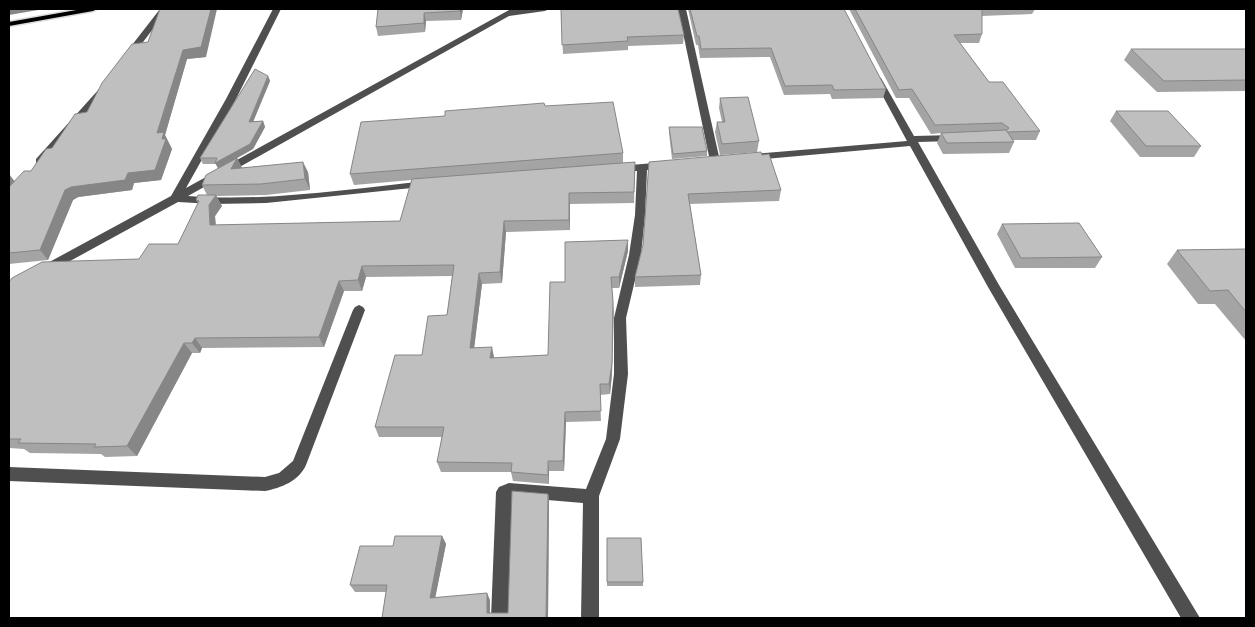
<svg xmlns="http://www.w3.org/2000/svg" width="1255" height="627" font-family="'Fira Sans Condensed',sans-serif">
	<rect width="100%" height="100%" fill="#fff"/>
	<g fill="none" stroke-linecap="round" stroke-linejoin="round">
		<g stroke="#dbdbdb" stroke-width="3">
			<path id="major" d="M82 9H97L93 11 9 26V22Z"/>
		</g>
		<g fill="#4f4f4f" fill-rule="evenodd">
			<path d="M160 9H168L131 58H125V54Z"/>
			<path d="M273 9H281L236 99 186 188 511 9H549L545 11 509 16 188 196C268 202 348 189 427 181L431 182 432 184 431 186 266 203 213 204 178 202 50 272H42L40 269 42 266 171 196 226 99Z"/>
			<path d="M678 9H686L720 161 719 163 715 164 710 161Z"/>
			<path d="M877 75 881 78 914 136 954 135 959 138 954 141 918 142 999 285 1200 618H1181L988 287 910 146 753 160 748 157 753 154 907 141 873 78Z"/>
			<path d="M103 87 106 88V92L44 163H36V159L100 88Z"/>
			<path d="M666 162 670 163V167L647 170 645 215 641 255 626 318 628 374 620 439 599 496V618H581L583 503 512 497 509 618H491L496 492 499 487 509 483 586 489 606 439 614 374V318L629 255 635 215 637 171 619 172 614 169 619 166Z"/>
			<path d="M359 305 363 307 365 310 306 465C299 481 281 488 265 491L9 481V467L265 477 279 473 293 461 353 310 355 307Z"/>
		</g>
		<use href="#major" fill="#000" fill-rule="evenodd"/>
	</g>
	<g fill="#a4a4a4">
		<path d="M378 9H463L461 20 426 21 425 32 378 36 376 27Z"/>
		<path d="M561 9 684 35 683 44 628 46V50L563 54Z"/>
		<path d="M688 9H844L886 89 883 98 832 99 830 94 784 95 770 57 700 58 698 45H696Z"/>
		<path d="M849 9H1035L1032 14 982 16V34L979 43H960L989 82 1040 131 1036 140H1013L1014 142 1009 153 943 154 937 143 941 133 931 134 909 98H896Z"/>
		<path d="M148 42 206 57 187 59 165 135 172 149 161 180 134 183 132 190 78 197 73 200 48 260 9 264V174L14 181 31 171 87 112Z"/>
		<path d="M1131 49H1246V91L1157 92 1124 60Z"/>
		<path d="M268 76 270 81 253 121H263L265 127 253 149 237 158 242 168 308 172 310 190 266 195 216 196 222 206 215 216 216 225 400 221 412 180 354 185 350 174 445 116 545 106 623 153V163L635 162 634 203 570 204V230L506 232 502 283 482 284 474 347 494 358 548 355 565 282 628 251 619 288H612L614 312 612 374 610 394 600 395 601 421 566 422 564 471H549V484L513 481 511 472H441L437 462 442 437H379L375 427 422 355 447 315 452 276 366 277 362 291H344L324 347 202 348 200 353H192L137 456 105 457 101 454 30 453 24 449 9 448V282L139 259 178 244 198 203 196 200 207 195 202 185 218 168 216 164H203L200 158Z"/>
		<path d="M720 98 759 141 757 152 720 155 715 132 717 122H722L719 108Z"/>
		<path d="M1116 111 1201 146 1194 157H1140L1110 121Z"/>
		<path d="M669 127 707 151V156L672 159 669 133Z"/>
		<path d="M762 155 781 190 779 201 690 204 701 275 700 285 635 287V277L643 245 649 162Z"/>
		<path d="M1002 224 1102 257 1095 268H1015L997 234Z"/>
		<path d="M1246 249V341L1215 304H1198L1167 264 1177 250Z"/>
		<path d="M548 494 549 502 548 618H382L386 592H355L350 585 393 546 442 536 446 544 435 597 490 600V613H508Z"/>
		<path d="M607 538 643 582V586H607Z"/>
	</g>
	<g fill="#868686">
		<path d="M9 9H44L9 15Z"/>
		<path d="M211 9H217L206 57 187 59 165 135 172 149 161 180 134 183 132 190 78 197 73 200 48 260 40 250 65 190 157 133 183 50Z"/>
		<path d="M460 9H463L461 20 460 11Z"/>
		<path d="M424 13 426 21 425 32 424 23Z"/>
		<path d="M268 76 270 81 251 127 249 122Z"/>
		<path d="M263 121 265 127 253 149 237 158 242 168 236 180 218 168 215 163Z"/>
		<path d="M303 162 308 172 310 190 305 179Z"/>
		<path d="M9 174 15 182 9 189Z"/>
		<path d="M569 193 570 204V230L569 220Z"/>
		<path d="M216 195 222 206 215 216 216 236 210 225 209 205Z"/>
		<path d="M504 221 506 232 502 283 500 272Z"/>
		<path d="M628 240V251L619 288V277Z"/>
		<path d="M362 266 366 277 362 291 358 280Z"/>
		<path d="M479 273 482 284 473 358 470 348Z"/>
		<path d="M339 281 344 291 324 347 319 337Z"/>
		<path d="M613 301 612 374 610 394 609 384Z"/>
		<path d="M195 338 202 348 200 353 192 343Z"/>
		<path d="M184 343 192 353 137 456 127 446Z"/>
		<path d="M492 347 494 357 493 368 490 358Z"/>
		<path d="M565 412 566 422 564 471 563 461Z"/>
		<path d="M548 461 549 471V484L548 475Z"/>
		<path d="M548 494 549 502 548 618H546Z"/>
		<path d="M442 536 446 544 434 604 430 598Z"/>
		<path d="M487 593 490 600V618L487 613Z"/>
	</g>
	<g fill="#bfbfbf" stroke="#868686">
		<path d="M160 9H211L201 47 183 50 157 133 164 132 162 139H166L155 170 128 173 125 180 71 187 65 190 40 250 9 253V187L24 171H31L46 149 52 148 75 114 87 112 102 83 132 44 148 42Z"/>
		<path d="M378 9H460V11L424 13V23L376 27Z"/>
		<path d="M561 9H678L684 35 627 37 628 41 562 45Z"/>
		<path d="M690 9H844L886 89 834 90 832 85 785 86 771 48 701 49 699 36H697Z"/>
		<path d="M855 9H982V34L954 35 989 82H1003L1040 131 1007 132 1006 131 1009 128 1002 123 935 125 912 89 899 90Z"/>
		<path d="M1131 49H1246V80L1164 81Z"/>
		<path d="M255 69 268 76 249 122 263 121 250 144 215 163 217 158H200Z"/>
		<path d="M748 97 759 141 722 144 717 122H725L720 98Z"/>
		<path d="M613 102 623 153 350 174 361 122 445 116V111L544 103 545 106Z"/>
		<path d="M1116 111H1168L1201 146H1146Z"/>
		<path d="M669 127H702L707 151 673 154Z"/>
		<path d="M1006 130 1014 142 947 143 941 133Z"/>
		<path d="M761 152 762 155 769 154 781 190 688 194 701 275 635 277 643 245 649 162Z"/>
		<path d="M237 158 231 169 303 162 305 179 261 184 202 185 206 175Z"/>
		<path d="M635 162 634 192 569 193V220L504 221 500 272 479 273 470 348 492 347 490 358 548 355 550 282H565V242L628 240 619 277H611L613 301 612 363 609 384H600L601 411 565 412 563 461H548V475L511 472 512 463 437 462 444 427H375L395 355H422L428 316 447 315 454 265 362 266 358 280 339 281 319 337 195 338 192 343H184L127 446 94 447 96 444 18 443 21 439H9V282L12 278 42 262 139 259 149 244H178L199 201 196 200 198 195H216L209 205 210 225 400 221 412 179Z"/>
		<path d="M1079 223 1102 257 1021 258 1002 224Z"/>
		<path d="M1246 249V312L1228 290 1210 291 1177 250Z"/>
		<path d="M512 491 548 494 546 618H382L387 585H350L360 546H393L395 536H442L430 598 487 593V613H508Z"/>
		<path d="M607 538H641L643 582H607Z"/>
	</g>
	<rect width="1255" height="627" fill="none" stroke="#000000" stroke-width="20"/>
</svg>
